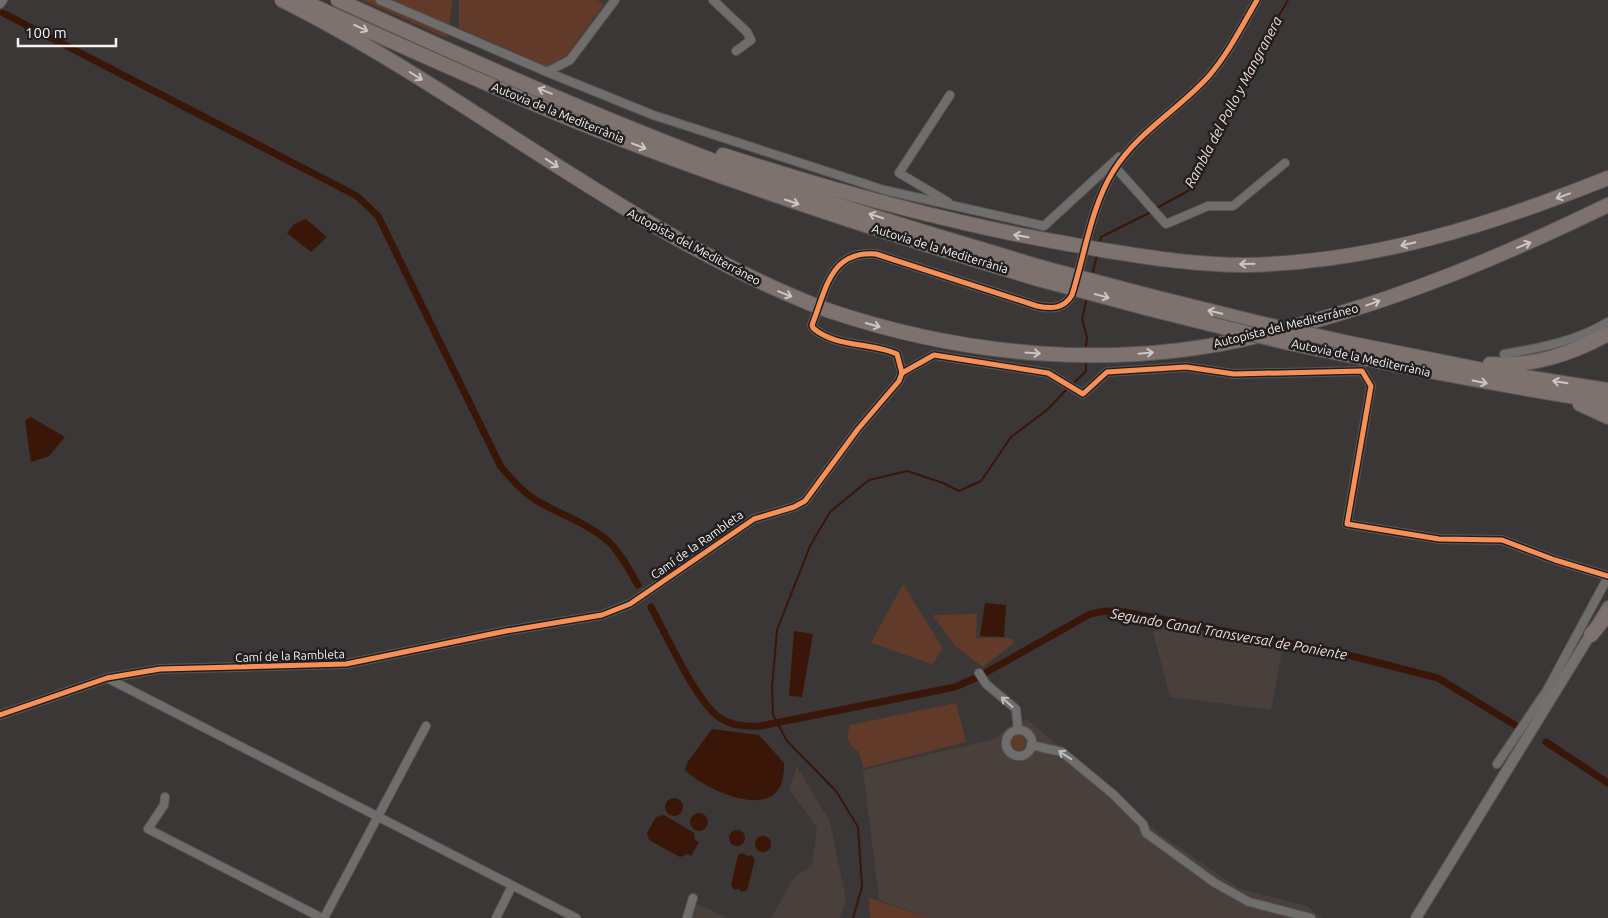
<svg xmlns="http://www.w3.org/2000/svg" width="1608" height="918" font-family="Ubuntu,sans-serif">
	<rect width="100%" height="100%" fill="#3a3736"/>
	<g fill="#493f3b">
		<path d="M1172 627 1283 647 1271 710 1170 697 1153 632Z"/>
		<path d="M1027 719 1160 834 1238 888 1307 906 1322 918H930L879 900 863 770 995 739 1006 728Z"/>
		<path d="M797 767 830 822 846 899 840 918H771L794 878 812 865 817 828 789 789Z"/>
		<path d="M697 904 729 918H692Z"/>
	</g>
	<g fill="#623a2a">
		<path d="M362 0H453L447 38Z"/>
		<path d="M459 0H597L604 4 567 55 547 67 459 28Z"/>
		<path d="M903 584 943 649 932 664 871 643Z"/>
		<path d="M977 614 976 638H1011L1015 642 983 667 955 646 933 615Z"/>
		<path d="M956 703 966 742 864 768 859 752C847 745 846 737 850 725Z"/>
		<circle cx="1018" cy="743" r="7"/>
		<path d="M869 898 930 918H870Z"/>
	</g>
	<g fill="#391608">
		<path d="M306 219 327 237 311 252 287 233 294 224Z"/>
		<path d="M31 417 65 437 49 456 31 462 25 420Z"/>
		<path d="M985 603 1006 605 1004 637 980 636Z"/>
		<path d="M794 631 813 634 802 697 789 696Z"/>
		<path d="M712 729 759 735 784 763C784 774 783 788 773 795 751 811 701 786 685 770L687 763Z"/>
		<circle cx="674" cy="807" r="9"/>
		<circle cx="699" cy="822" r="9"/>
		<path d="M664 815 694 833 695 840 699 842 691 856 688 854 680 857 649 840 647 833 656 817Z"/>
		<circle cx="737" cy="838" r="8"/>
		<circle cx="763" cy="844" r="8"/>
		<path d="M743 853 747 856 751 855 755 859 747 890 742 892 739 889 734 890 731 885 738 855Z"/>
	</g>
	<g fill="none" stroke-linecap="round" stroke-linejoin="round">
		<g stroke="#391608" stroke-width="2">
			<path d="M1155 209 1188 191 1215 139 1241 81 1288 0"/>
			<path d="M1099 243 1101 237 1151 212"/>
			<path d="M1092 275 1097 255"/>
			<path d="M1086 348 1087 337 1082 319 1087 297"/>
			<path d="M1072 385 1086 371V361"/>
			<path d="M853 918 862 887 858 827 836 791 787 741 773 715 772 687 777 630 810 546 830 512 869 480 907 471 943 483 959 491 981 481 1011 437 1047 410 1068 388"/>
		</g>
		<g stroke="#391608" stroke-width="7">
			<path d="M3 13 357 196 378 216 501 467C511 478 521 491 534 499 558 514 586 522 608 541 621 553 629 570 638 585"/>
			<path d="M651 607C666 634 696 702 720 718 732 726 746 727 760 726L955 687 978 677 1090 614 1105 611 1124 612 1340 653 1438 678 1515 725"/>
			<path d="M1546 742 1608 783"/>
		</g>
		<g stroke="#585655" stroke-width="10">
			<g id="street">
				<path d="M380 0 547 72 570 60 615 0"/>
				<path d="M713 0 747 32 751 40 736 51"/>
				<path d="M0 4 3 0"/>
				<path d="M547 72 653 115 884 190 1044 226 1119 157"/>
				<path d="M1116 168 1166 224 1208 206H1233L1285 163"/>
				<path d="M948 202 899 173 950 95"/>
				<path d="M1504 354C1540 348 1577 341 1608 322"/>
				<path d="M902 373 934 355 1048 373 1083 394 1107 372 1186 367 1234 374 1362 371 1371 386 1347 524 1439 539 1502 540 1555 560 1608 576"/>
				<path d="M979 673 986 684 1016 709 1018 730"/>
				<path d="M107 678 576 918"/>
				<path d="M0 715 107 678 160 669 346 664 506 631 602 615 630 604 754 519 794 507 805 501 858 429 899 381 902 373 897 354C871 342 836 348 813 328L812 325C826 290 830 250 876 254L1037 306C1051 309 1064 309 1072 295 1085 254 1091 206 1114 170 1139 131 1178 110 1208 77 1228 54 1242 26 1257 0"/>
				<circle cx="1019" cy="743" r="13"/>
				<path d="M1031 745 1062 752 1114 795 1143 824 1146 833 1215 883 1249 902 1311 918"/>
				<path d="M1497 764 1547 690 1608 577"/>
				<path d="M148 829 164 805 165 797"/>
				<path d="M150 830 322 918"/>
				<path d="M324 918 426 726"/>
				<path d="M496 918 512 886"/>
				<path d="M687 918 693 898"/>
			</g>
		</g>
		<g stroke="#585655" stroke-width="12">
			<path id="secondary" d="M1416 918 1608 606"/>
		</g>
		<g stroke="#585655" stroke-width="16">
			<g id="highway">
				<path d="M282 0C464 91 620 226 809 303"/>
				<path d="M300 0C398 44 495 89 595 129 740 186 888 234 1038 279"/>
				<path d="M338 0C482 66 627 131 777 184 863 215 952 240 1040 267"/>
				<path d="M723 155C837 192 951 224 1069 244"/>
				<path d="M1108 251C1152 258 1199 265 1244 265 1371 263 1491 225 1608 178"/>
				<path d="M1150 296 1263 324"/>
				<path d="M1150 309 1210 324"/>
				<path d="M827 310C966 357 1118 371 1262 335"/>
				<path d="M1283 329C1396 301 1503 256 1608 205"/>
				<path d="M1289 343C1395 365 1501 386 1608 402"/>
				<path d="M1349 343 1493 372 1608 390"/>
				<path d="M1490 364C1533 367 1571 354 1608 334"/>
				<path d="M1580 404 1608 417"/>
				<path d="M1591 635 1608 614"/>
			</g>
		</g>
		<use href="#street" stroke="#706d6d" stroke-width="8"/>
		<use href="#secondary" stroke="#756f6d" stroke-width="10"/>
		<use href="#highway" stroke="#7e726e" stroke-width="14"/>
		<g stroke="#585655" stroke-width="16" stroke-linecap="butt">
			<g id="highway-bridge">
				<path d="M1069 244 1108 251"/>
				<path d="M1040 267 1150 296"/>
				<path d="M1038 279 1150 309"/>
				<path d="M809 303 827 310"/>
				<path d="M1210 324 1289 343"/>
				<path d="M1263 324 1349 343"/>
			</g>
		</g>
		<use href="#highway-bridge" stroke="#7e726e" stroke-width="14"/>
		<g stroke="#201e1e" stroke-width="8">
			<g id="cycleway">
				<path d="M902 373 934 355 1048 373 1083 394 1107 372 1186 367 1234 374 1362 371 1371 386 1347 524 1439 539 1502 540 1555 560 1608 576"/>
				<path d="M0 715 107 678 160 669 346 664 506 631 602 615 630 604 754 519 794 507 805 501 858 429 899 381 902 373 897 354C871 342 836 348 813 328L812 325C826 290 830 250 876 254L1037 306C1051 309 1064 309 1072 295 1085 254 1091 206 1114 170 1139 131 1178 110 1208 77 1228 54 1242 26 1257 0"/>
			</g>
		</g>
		<use href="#cycleway" stroke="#f78f57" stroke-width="5"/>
	</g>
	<defs><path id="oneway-shaft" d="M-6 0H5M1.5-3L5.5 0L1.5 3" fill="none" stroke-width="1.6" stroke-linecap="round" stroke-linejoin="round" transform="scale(1.25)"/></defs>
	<g stroke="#ccc6c4">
		<use href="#oneway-shaft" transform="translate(361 28) rotate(25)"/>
		<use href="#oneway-shaft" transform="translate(416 76) rotate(32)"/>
		<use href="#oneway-shaft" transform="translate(545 91) rotate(-158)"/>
		<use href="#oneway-shaft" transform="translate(639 146) rotate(21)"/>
		<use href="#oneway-shaft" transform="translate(552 163) rotate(33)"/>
		<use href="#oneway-shaft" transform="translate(1563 196) rotate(160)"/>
		<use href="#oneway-shaft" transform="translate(792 202) rotate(19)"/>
		<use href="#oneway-shaft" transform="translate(876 216) rotate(-162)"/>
		<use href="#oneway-shaft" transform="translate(1021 236) rotate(-170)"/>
		<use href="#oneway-shaft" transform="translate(1408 244) rotate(167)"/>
		<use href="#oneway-shaft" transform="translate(1524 245) rotate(-22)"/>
		<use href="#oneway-shaft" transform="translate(1247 264) rotate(179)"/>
		<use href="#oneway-shaft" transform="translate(785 294) rotate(22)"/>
		<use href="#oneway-shaft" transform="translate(1102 296) rotate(15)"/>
		<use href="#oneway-shaft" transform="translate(1373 303) rotate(-20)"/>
		<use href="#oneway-shaft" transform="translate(1215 312) rotate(-167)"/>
		<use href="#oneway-shaft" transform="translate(873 325) rotate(16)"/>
		<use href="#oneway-shaft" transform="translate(1033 353) rotate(4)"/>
		<use href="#oneway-shaft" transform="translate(1146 353) rotate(-5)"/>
		<use href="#oneway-shaft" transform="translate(1480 382) rotate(11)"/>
		<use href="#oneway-shaft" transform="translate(1560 382) rotate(-171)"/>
	</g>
	<g stroke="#c0bdbd">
		<use href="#oneway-shaft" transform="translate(1007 702) rotate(-139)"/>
		<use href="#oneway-shaft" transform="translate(1065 755) rotate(-147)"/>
	</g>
	<g text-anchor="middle" stroke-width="5" stroke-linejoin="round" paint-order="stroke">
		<g font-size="12" fill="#f6f3f2" stroke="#201e1e">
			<text transform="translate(558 113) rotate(22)" y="4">Autovia de la Mediterrània</text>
			<text transform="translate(694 247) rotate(28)" y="4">Autopista del Mediterráneo</text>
			<text transform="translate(940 249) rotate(17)" y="4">Autovia de la Mediterrània</text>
			<text transform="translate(1286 326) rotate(-14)" y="4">Autopista del Mediterráneo</text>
			<text transform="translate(1361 358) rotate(12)" y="4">Autovia de la Mediterrània</text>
			<text transform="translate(697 545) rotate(-35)" y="4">Camí de la Rambleta</text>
			<text transform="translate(290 656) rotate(-2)" y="4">Camí de la Rambleta</text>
		</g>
		<g font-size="14" font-style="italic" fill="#f3dcd3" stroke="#201e1e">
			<text transform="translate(1233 102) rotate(-62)" y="5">Rambla del Pollo y Mangranera</text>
			<text transform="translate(1229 634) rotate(10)" y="5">Segundo Canal Transversal de Poniente</text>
		</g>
	</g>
	<path d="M18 38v8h98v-8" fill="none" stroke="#f6f3f2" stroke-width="2.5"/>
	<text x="25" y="38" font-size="15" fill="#f6f3f2" stroke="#201e1e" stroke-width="4" paint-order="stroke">100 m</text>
</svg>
